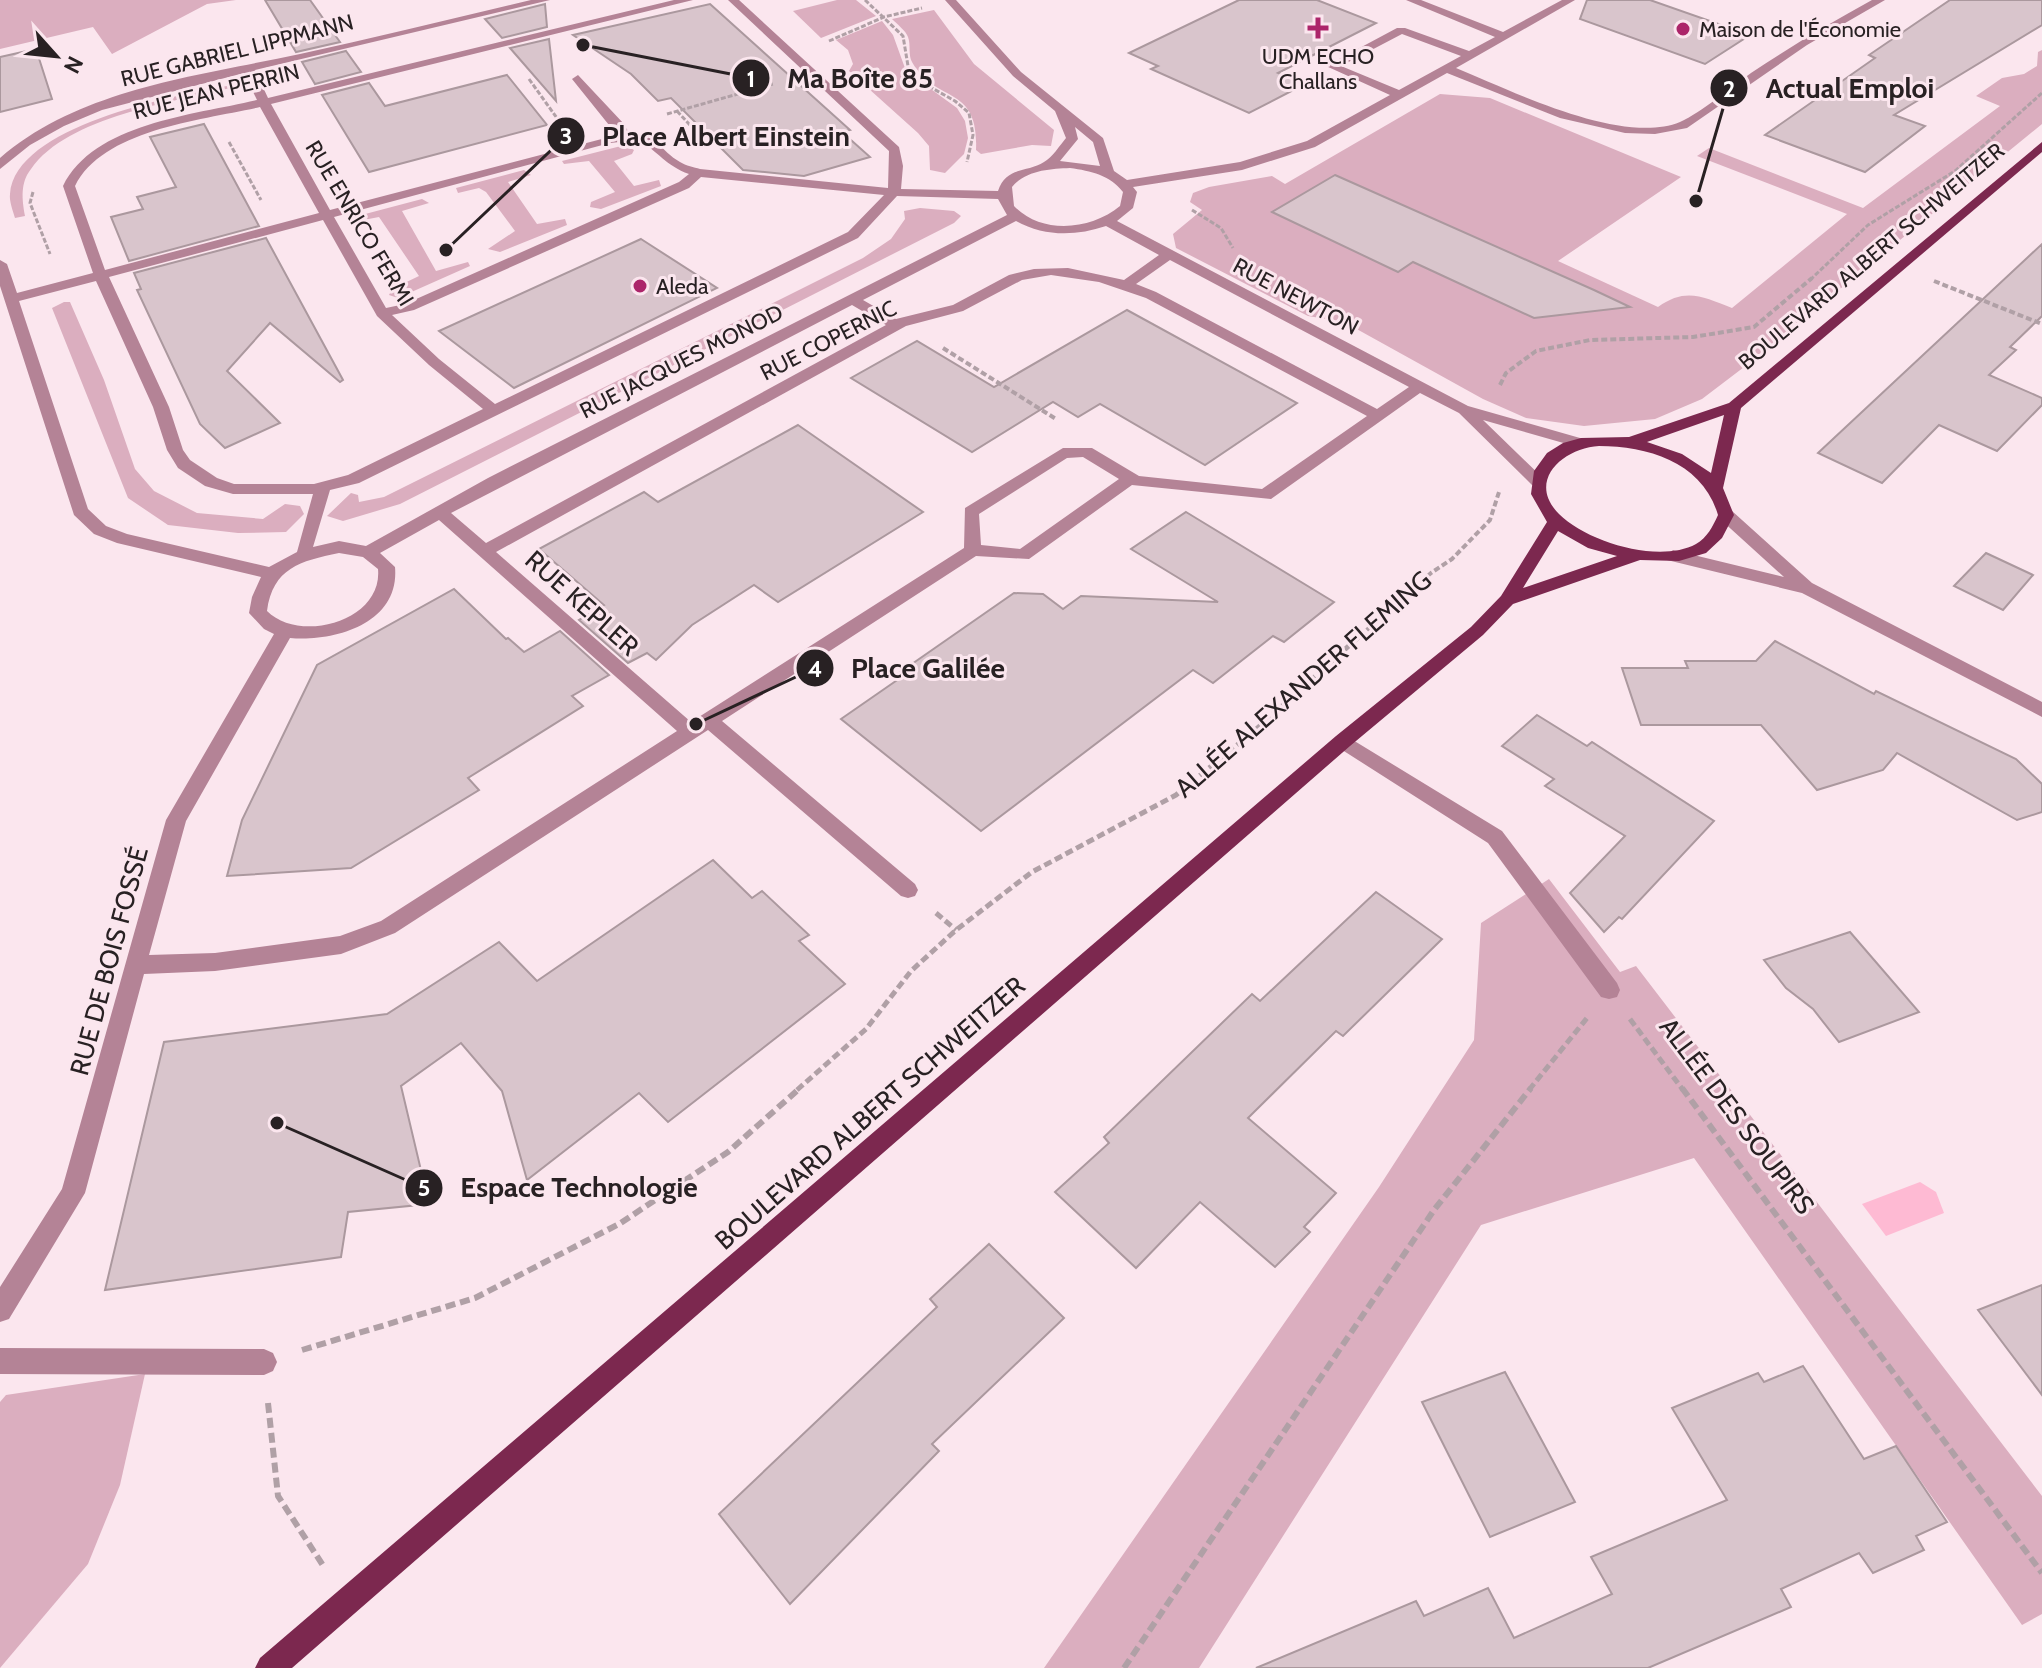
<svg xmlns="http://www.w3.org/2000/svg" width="2042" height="1668" font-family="Cabin,sans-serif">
	<rect width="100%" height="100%" fill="#fbe6ee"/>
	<g fill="#dbaebf">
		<path d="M0 0H236L207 4 112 54 93 27 0 49Z"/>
		<path d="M837 0H856L876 16 821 38 793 11Z"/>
		<path d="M934 10 974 64 1054 130 1051 146 1032 145 981 154 976 150C979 83 936 105 912 62 908 55 911 45 908 37 906 31 897 24 892 19Z"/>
		<path d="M882 21 893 35 906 71 957 108 965 121 968 138 964 154 945 173 930 170 929 146 918 133 849 71 853 64 848 50 836 40Z"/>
		<path d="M2042 50V124L1752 361 1702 399 1655 419 1584 426 1526 418 1483 399 1344 322 1308 316 1176 248 1173 234 1202 210 1190 202 1193 193 1209 187 1272 176 1285 184 1440 94 1490 98 1681 177 1558 261 1658 307C1686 287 1703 297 1732 308L1847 214 1697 156 1709 148 1863 208 2000 106 1976 96 2002 78 2024 74 2037 66 2038 52Z"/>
		<path d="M227 86 234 87C175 102 68 116 31 169 20 183 22 199 25 216L15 218C13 211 9 201 10 194 15 126 173 96 227 86Z"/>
		<path d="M625 145 634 150 632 154 614 161 634 186 659 180 661 186 601 209 590 207 591 202 615 192 589 161 564 164 562 161Z"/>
		<path d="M524 170 531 175 508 182 537 224 565 219 567 225 500 252 488 249 515 231 486 192 479 188 458 193 456 188Z"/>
		<path d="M422 199 429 203 402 211 436 271 468 262 470 266 398 298 389 295 392 289 419 276 379 217 353 222 350 218Z"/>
		<path d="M920 208 954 211 961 216 954 223 400 504 343 521 327 516 351 493 358 495 359 502 384 497 863 258 891 239 905 219 904 211Z"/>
		<path d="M64 302H70L104 380 135 469 154 491 197 513 263 519 285 504 300 506 304 514 286 532 238 533 168 525 128 498 52 308Z"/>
		<path d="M1549 879 1620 972 1636 966 2042 1496V1614L2022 1625 1694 1158 1481 1225 1199 1668H1044L1379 1187 1474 1040 1481 923Z"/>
		<path d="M145 1374 120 1485 88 1564 0 1668V1402L6 1395Z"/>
	</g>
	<path fill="#febad3" d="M1920 1182 1936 1192 1944 1213 1886 1236 1862 1204Z"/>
	<g fill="#d9c5cc" stroke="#ab989e" stroke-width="2">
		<path d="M265 0H310L340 42 296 52Z"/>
		<path d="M1239 0H1317L1376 23 1278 73 1305 84 1249 113 1151 69 1158 66 1129 53Z"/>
		<path d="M1587 0H1650L1750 35 1705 64 1580 19Z"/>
		<path d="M1950 0H2042V25L1894 115 1925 126 1865 172 1765 135 1875 58 1869 55Z"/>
		<path d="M545 4 547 27 502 38 485 19Z"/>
		<path d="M710 4 850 130 842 132 870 157 804 176 743 170 671 98 658 101 631 74 573 35Z"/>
		<path d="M549 39 556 101 510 48Z"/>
		<path d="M36 49 52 99 0 112V57Z"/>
		<path d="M346 51 361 72 315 84 302 62Z"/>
		<path d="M507 75 547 125 369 172 322 95 369 83 385 106Z"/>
		<path d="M204 124 259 226 129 261 111 217 143 209 137 197 176 187 150 137Z"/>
		<path d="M1335 175 1594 290 1630 307 1534 318 1413 262 1398 272 1272 212Z"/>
		<path d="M266 238 343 380 340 382 270 323 227 371 280 423 225 448 200 424 137 290 141 289 134 273Z"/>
		<path d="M641 239 717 288 514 388 439 331Z"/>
		<path d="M2042 244V316L2010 347 2016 350 1989 375 2042 398V405L1997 451 1939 425 1882 483 1818 453Z"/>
		<path d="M1127 310 1297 403 1205 465 1100 404 1078 417 1053 402 972 452 851 378 917 341 994 387Z"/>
		<path d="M798 425 923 512 778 602 754 585 692 625 656 660 647 653 628 663 579 620 604 605 539 549 644 492 658 502Z"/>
		<path d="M1186 512 1334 602 1284 642 1273 636 1213 683 1193 670 981 831 841 719 903 676 899 673 1014 593 1043 594 1063 609 1081 596 1218 602 1131 549Z"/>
		<path d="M1986 553 2033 575 2003 610 1954 586Z"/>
		<path d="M454 589 506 639 508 638 524 652 560 631 609 675 572 696 583 706 468 778 479 790 351 868 227 876 242 820 317 665Z"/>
		<path d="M1775 641 1874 694 1876 691 2016 759 2042 784V812L2017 820 1897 753 1883 770 1817 790 1761 725H1641L1622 668H1688L1685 661H1756Z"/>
		<path d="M1537 715 1587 746 1592 742 1714 821 1622 919 1619 917 1604 932 1570 893 1625 836 1545 786 1554 779 1502 746Z"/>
		<path d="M713 860 752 898 762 891 809 935 799 941 845 984 668 1122 639 1093 527 1180 502 1091 461 1043 401 1086 429 1204 348 1212 341 1257 105 1290 164 1042 387 1014 499 942 537 981Z"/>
		<path d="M1376 892 1442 939 1343 1036 1336 1031 1248 1118 1336 1193 1304 1227 1310 1232 1275 1267 1200 1202 1136 1268 1055 1192 1109 1143 1104 1137 1252 994 1260 1001Z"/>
		<path d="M1850 932 1919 1012 1839 1042 1813 1009 1786 988 1764 960Z"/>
		<path d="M989 1244 1064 1318 932 1444 939 1451 790 1604 719 1514 937 1307 930 1299Z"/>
		<path d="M2042 1285V1395L1978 1310Z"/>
		<path d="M1803 1366 1864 1459 1896 1446 1947 1522 1916 1536 1924 1550 1873 1573 1859 1553 1781 1589 1791 1607 1648 1668H1256L1416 1601 1424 1616 1488 1588 1514 1638 1612 1594 1591 1557 1727 1500 1672 1408 1758 1373 1764 1382Z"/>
		<path d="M1505 1372 1575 1502 1490 1537 1422 1402Z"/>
	</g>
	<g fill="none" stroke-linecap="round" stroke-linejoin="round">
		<g stroke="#b0a0a6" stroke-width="3" stroke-dasharray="5 2" stroke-linecap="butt">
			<path d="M865 0 903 36 908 66 923 83 955 101 969 113 973 135 967 162"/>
			<path d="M829 41 884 17 922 8"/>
			<path d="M529 79 559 121"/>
			<path d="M677 111 701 137"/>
			<path d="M667 114 773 84"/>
			<path d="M229 142 261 200"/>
			<path d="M33 192 30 203 50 254"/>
			<path d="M1192 210 1221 228 1233 248"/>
			<path d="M1810 280 1868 225 1955 171 2042 93"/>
		</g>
		<g stroke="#b0a0a6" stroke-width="4" stroke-dasharray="6 3" stroke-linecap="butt">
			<path d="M1934 281 2042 324"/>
			<path d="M943 348 1056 419"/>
			<path d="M1500 385 1506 373 1536 351 1590 340 1693 337 1754 327 1812 278"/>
			<path d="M1360 636 1431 573 1452 559 1490 520 1499 492"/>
		</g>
		<g stroke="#b0a0a6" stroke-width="5" stroke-dasharray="8 4" stroke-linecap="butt">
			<path d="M936 913 956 930"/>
			<path d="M1630 1019 1683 1090"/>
			<path d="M797 1090 866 1029 911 971 956 930 1032 872 1176 795 1253 732 1362 634"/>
			<path d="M1529 1090 1587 1018"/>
		</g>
		<g stroke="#b0a0a6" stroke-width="6" stroke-dasharray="10 5" stroke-linecap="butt">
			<path d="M1682 1088 2042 1573"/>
			<path d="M302 1350 475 1298 619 1224 728 1152 800 1088"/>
			<path d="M268 1403 278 1496 324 1567"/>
			<path d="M1124 1668 1434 1210 1531 1088"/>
		</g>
		<g fill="#b48396" fill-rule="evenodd">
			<path d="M531 0H550L255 70 268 98 674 0H693L271 104 330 210 617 135 572 79 578 75 624 124 629 133C655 131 660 151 680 162 686 166 694 167 700 169L888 188 889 151 728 0H739L899 147 903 166 901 189 998 191C1006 166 1027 173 1044 162 1052 158 1060 145 1066 138L1055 111 1013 76 945 0H956L1021 72 1103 138 1114 171 1127 180 1240 162 1307 141 1390 95 1326 66 1397 28H1405L1469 51 1495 37 1406 0H1421L1503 32 1562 0H1575L1456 68C1510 90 1622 146 1680 122 1702 112 1730 88 1751 73 1790 47 1830 23 1872 0H1885L1807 45 1687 128 1655 134 1625 133 1560 118 1447 73 1315 147 1242 170 1133 187 1137 192 1133 208 1117 221 1468 406 1587 440 1589 443 1581 448 1483 420 1546 481 1544 485H1532L1459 413 1420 393 1271 499 1132 485 1029 559 976 556 722 721 915 884 918 890 915 896 908 898 901 896 708 730 395 933 341 954 215 971 144 974 85 1193 9 1319 0 1322V1287L62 1189 166 820 274 634 264 629 249 613 252 597 261 577 117 543 94 534 74 515 0 286V260L7 264 17 293 93 273 63 186C94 123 194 115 257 100L244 73 102 110 64 126 30 145 0 169V158C81 88 199 76 300 54 377 37 454 18 531 0ZM1402 34 1461 56 1399 90 1341 66ZM260 107 319 213 105 270 75 186C103 129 203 120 260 107ZM1075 127 1093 142 1100 166 1060 161 1078 139ZM638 140C658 151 666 166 689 174L679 182 405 304 386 308 334 217 610 143ZM1070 168C1091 171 1110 175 1123 192L1120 206C1091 230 1042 235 1014 206L1012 187C1026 170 1050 169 1070 168ZM701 177 884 195 848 232 495 404 439 359 392 315 414 310 689 188ZM897 196 998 199 1007 215 488 478 366 546 339 541 313 547 330 490 359 483 858 238ZM323 220 377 316 429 365 483 409 348 475 314 484H234L217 478 190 460 183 450 169 407 109 277ZM1016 221C1045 237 1076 236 1106 226L1159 255 1124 280 1068 268 1034 269 1009 275 953 305 896 319 863 300ZM1170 260 1409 387 1377 409 1156 292 1136 284ZM1051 275 1099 282 1146 298 1367 416 1262 489 1139 476 1092 448H1063L965 508 964 548 691 722 496 552 906 326 963 311 1022 280ZM96 281 153 407 167 450 178 468 205 486 233 494H313L297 552 269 567 127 534 106 526 88 509 19 301ZM852 305 886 325 486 543 451 513ZM1083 457 1119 479 1020 549 981 545 979 514 1067 458ZM439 520 677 731 381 921 340 936 215 953 149 955 186 821 290 638C336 642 400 623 395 567L380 553ZM339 553 363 557 378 569C383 621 300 644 267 611 273 568 300 561 339 553Z"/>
			<path d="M1726 510 1732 511 1812 583 2042 702V717L1802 593 1667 560 1665 556 1673 550 1784 577 1720 519 1718 515Z"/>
			<path d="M1343 734 1502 831 1617 983 1620 990 1617 997 1609 999 1601 997 1488 843 1336 746 1334 741Z"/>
			<path d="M0 1348 264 1349 273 1353 277 1362 273 1371 264 1375 0 1374Z"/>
		</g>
		<path fill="#7c284f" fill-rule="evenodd" d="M2042 142V152L1741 408 1723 488 1734 515 1722 538 1706 553 1679 561 1640 560 1513 604 1483 635 1350 746 292 1668H255L260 1658 1336 736 1471 627 1501 596 1547 522 1531 494 1534 471 1547 453 1563 443 1581 438 1629 437 1729 403ZM1724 415 1711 473 1682 454 1647 442ZM1599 446C1649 446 1703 463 1718 515 1713 526 1707 538 1696 544 1659 564 1587 542 1559 514 1526 481 1563 448 1599 446ZM1558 531 1588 548 1617 556 1523 588Z"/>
	</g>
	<g fill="#ac256a" stroke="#fbe6ee" stroke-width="3">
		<path d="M1314 16h8v8h8v8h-8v8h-8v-8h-8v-8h8z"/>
		<circle cx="1683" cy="29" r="8"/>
		<circle cx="640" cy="286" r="8"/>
	</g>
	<g text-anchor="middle" stroke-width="6" stroke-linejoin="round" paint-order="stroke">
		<g font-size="22" fill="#282123" stroke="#fbe6ee" text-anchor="start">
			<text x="1699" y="37">Maison de l'Économie</text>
			<text x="1318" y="64" text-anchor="middle">UDM ECHO<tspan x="1318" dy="25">Challans</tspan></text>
			<text x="656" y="294">Aleda</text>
		</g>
		<g font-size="22" fill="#282123" stroke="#fbe6ee">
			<text transform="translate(237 50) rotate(-14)" y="8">RUE GABRIEL LIPPMANN</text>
			<text transform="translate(216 91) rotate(-14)" y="8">RUE JEAN PERRIN</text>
			<text transform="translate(360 223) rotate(59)" y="8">RUE ENRICO FERMI</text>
			<text transform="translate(1871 256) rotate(-40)" y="8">BOULEVARD ALBERT SCHWEITZER</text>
			<text transform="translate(1296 296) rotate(28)" y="8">RUE NEWTON</text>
			<text transform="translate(828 340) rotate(-27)" y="8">RUE COPERNIC</text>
			<text transform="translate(681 361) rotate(-27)" y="8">RUE JACQUES MONOD</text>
		</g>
		<g font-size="26" fill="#282123" stroke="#fbe6ee">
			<text transform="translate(582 603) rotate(42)" y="9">RUE KEPLER</text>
			<text transform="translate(1303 684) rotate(-41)" y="9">ALLÉE ALEXANDER FLEMING</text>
			<text transform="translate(109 961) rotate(-75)" y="9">RUE DE BOIS FOSSÉ</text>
			<text transform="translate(870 1113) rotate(-41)" y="9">BOULEVARD ALBERT SCHWEITZER</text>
			<text transform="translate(1737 1116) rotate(53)" y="9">ALLÉE DES SOUPIRS</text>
		</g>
	</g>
	<path fill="none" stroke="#282123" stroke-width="3" d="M583 45L751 78M1696 201L1729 88M446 250L566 136M696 724L815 668M277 1123L424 1188"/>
	<g fill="#282123" stroke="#fbe6ee" stroke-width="3">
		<circle cx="583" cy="45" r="8"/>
		<circle cx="1696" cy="201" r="8"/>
		<circle cx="446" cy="250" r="8"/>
		<circle cx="696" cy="724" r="8"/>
		<circle cx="277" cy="1123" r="8"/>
		<circle cx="751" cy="78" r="20"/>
		<circle cx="1729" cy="88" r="20"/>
		<circle cx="566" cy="136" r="20"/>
		<circle cx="815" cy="668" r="20"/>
		<circle cx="424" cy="1188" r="20"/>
	</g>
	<g font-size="24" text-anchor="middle" font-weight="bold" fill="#fff">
		<text x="751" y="87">1</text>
		<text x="1729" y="97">2</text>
		<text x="566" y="144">3</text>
		<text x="815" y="677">4</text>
		<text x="424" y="1196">5</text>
	</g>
	<g font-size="28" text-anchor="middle" font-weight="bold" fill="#282123" stroke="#fbe6ee" stroke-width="6" stroke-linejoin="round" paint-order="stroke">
		<text x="860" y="88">Ma Boîte 85</text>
		<text x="1850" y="98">Actual Emploi</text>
		<text x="726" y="146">Place Albert Einstein</text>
		<text x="928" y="678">Place Galilée</text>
		<text x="579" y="1197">Espace Technologie</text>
	</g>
	<g transform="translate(56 56) rotate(117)" stroke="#fbe6ee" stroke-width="6" paint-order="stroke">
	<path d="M0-6L14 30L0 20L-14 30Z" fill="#282123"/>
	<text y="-12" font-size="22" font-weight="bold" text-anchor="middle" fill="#282123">N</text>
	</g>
</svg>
